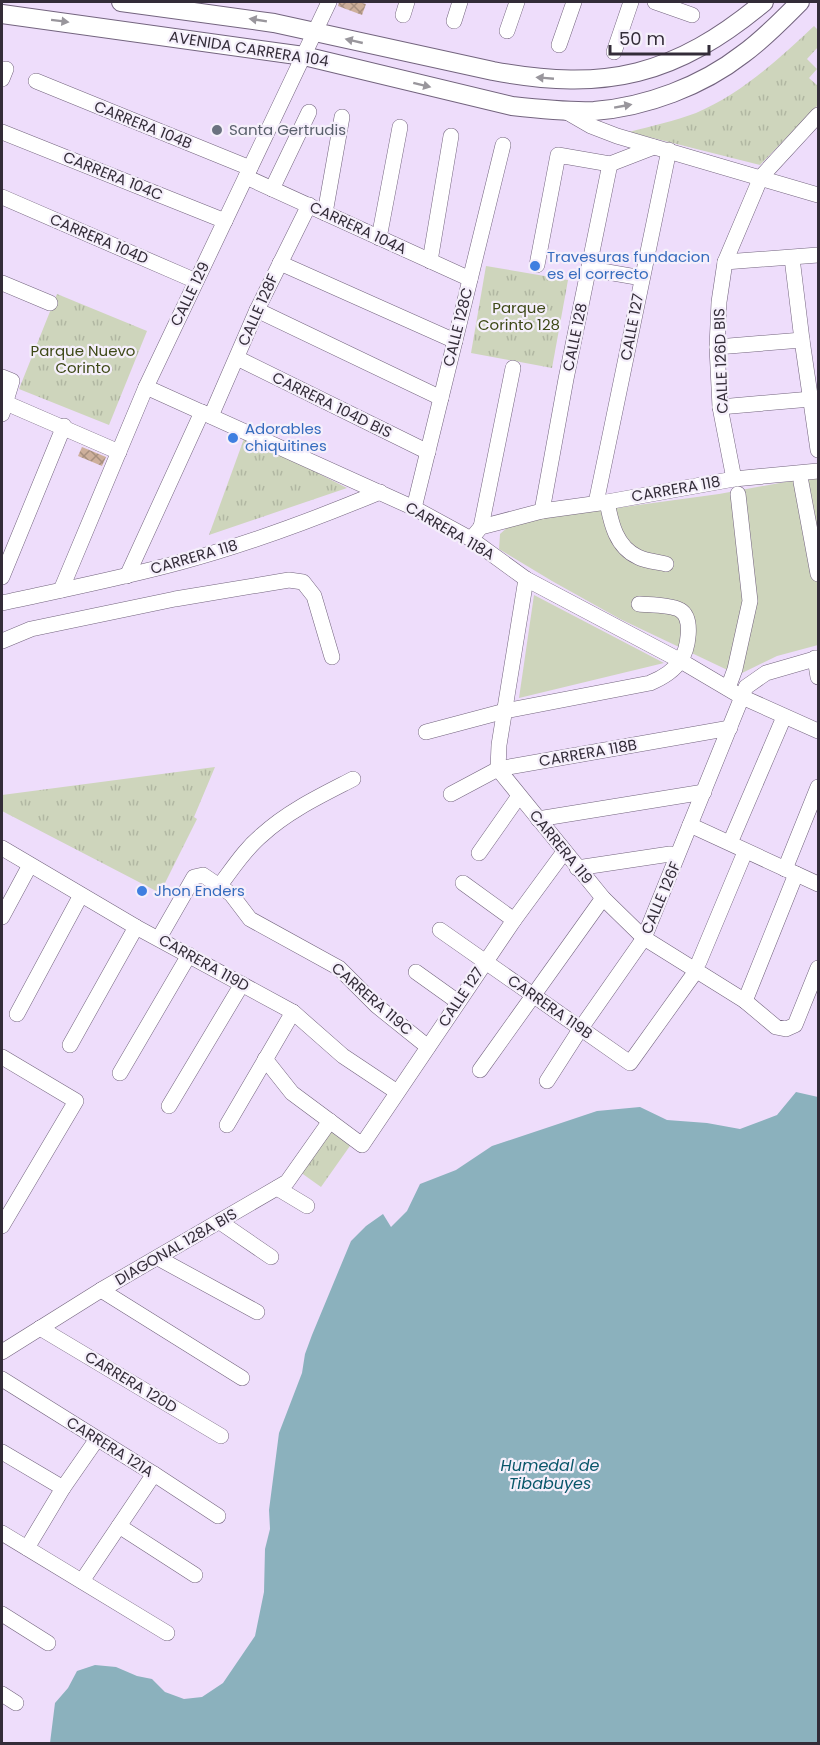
<svg xmlns="http://www.w3.org/2000/svg" width="820" height="1745" font-family="Poppins,sans-serif">
	<defs>
		<pattern id="park-tufts" width="24" height="20" patternUnits="userSpaceOnUse" patternTransform="scale(1.5)"><rect width="24" height="20" fill="#ced5bc"/><path d="M3 7l-1-3M5 7V3M7 7l1-3M15 17l-1-3M17 17v-4M19 17l1-3" fill="none" stroke="#b1b7a2"/></pattern>
		<pattern id="building-cross-hatch" width="8" height="8" patternUnits="userSpaceOnUse" patternTransform="scale(1.5)"><rect width="8" height="8" fill="#cdaf9b"/><path d="M0 0l8 8M0 8l8-8" fill="none" stroke="#a78f7f"/></pattern>
	</defs>
	<rect width="100%" height="100%" fill="#eeddfb"/>
	<g fill="#ced5bc">
		<path d="M818 476V645L777 656 738 675 620 619 552 581 499 549 500 534 509 526 543 518 719 494Z"/>
		<path d="M534 595 664 663 519 698Z"/>
	</g>
	<g fill="url(#park-tufts)">
		<path d="M814 26 818 30V47L807 59 817 69 809 78 818 86V105L760 165 629 132C651 126 675 121 696 113 741 94 779 59 814 26Z"/>
		<path d="M486 266 568 280 552 368 471 353Z"/>
		<path d="M57 294 147 331 109 425 19 389Z"/>
		<path d="M245 436 347 488 209 535Z"/>
		<path d="M215 767 194 817 197 819 160 893 2 811V795Z"/>
		<path d="M330 1128 352 1143 321 1187 300 1172Z"/>
	</g>
	<path fill="#8bb1bd" d="M796 1092 818 1097V1743H50L55 1703 68 1688 77 1671 95 1665 116 1667 137 1676 152 1679 165 1692 184 1699 202 1697 223 1683 255 1636 264 1592 265 1549 270 1529 269 1510 279 1433 302 1373 305 1354 312 1335 351 1241 366 1226 383 1214 391 1227 407 1211 420 1184 456 1170 492 1146 597 1111 640 1107 667 1120 707 1123 740 1129 777 1115Z"/>
	<g fill="url(#building-cross-hatch)">
		<path d="M339 2H358L366 4 362 15 338 6Z"/>
		<path d="M82 447 106 457 102 466 78 456Z"/>
	</g>
	<g fill="none" stroke-linecap="round" stroke-linejoin="round">
		<g stroke="#73647e" stroke-width="16">
			<g id="minor">
				<path d="M655 2 692 15"/>
				<path d="M403 15 407 2"/>
				<path d="M454 21 460 2"/>
				<path d="M507 31 517 2"/>
				<path d="M559 45 574 2"/>
				<path d="M614 52 631 2"/>
				<path d="M2 79 6 69"/>
				<path d="M36 81 250 168"/>
				<path d="M565 111 591 126 617 136 818 195"/>
				<path d="M2 132 225 221"/>
				<path d="M246 177 470 279"/>
				<path d="M272 189 309 112"/>
				<path d="M2 197 196 281"/>
				<path d="M325 213 342 117"/>
				<path d="M379 238 400 127"/>
				<path d="M792 258 802 340 818 450"/>
				<path d="M430 261 451 136"/>
				<path d="M725 262 818 255"/>
				<path d="M280 263 455 341"/>
				<path d="M537 265 558 155 610 164 654 147"/>
				<path d="M590 269 642 278"/>
				<path d="M2 283 50 303"/>
				<path d="M257 310 441 398"/>
				<path d="M717 347 802 340"/>
				<path d="M237 358 428 452"/>
				<path d="M2 377 12 381 2 414"/>
				<path d="M146 387 414 508 471 539 526 579 681 661 742 697 818 731"/>
				<path d="M6 403 119 452"/>
				<path d="M720 407 811 399"/>
				<path d="M211 416 257 310 309 205"/>
				<path d="M734 479 720 407 717 347 719 302 725 262 761 177 818 115"/>
				<path d="M801 482 818 574"/>
				<path d="M607 502C611 523 616 547 638 557 646 561 657 562 666 564"/>
				<path d="M596 503 669 150"/>
				<path d="M414 508 503 145"/>
				<path d="M542 511 566 379 610 164"/>
				<path d="M481 527 513 368"/>
				<path d="M471 539 481 527 542 511 607 502 734 479 818 471"/>
				<path d="M127 576 202 412"/>
				<path d="M2 577 64 426"/>
				<path d="M526 579 499 745 498 769 603 898 644 938 745 1001 776 1027 786 1029 795 1025 818 968"/>
				<path d="M61 590 146 387 329 2"/>
				<path d="M2 603C61 590 122 578 181 562 249 544 315 519 380 492"/>
				<path d="M2 641 31 629 175 599 289 580 303 582 314 596 332 657"/>
				<path d="M815 658 818 677"/>
				<path d="M728 688 735 669 750 601 738 494"/>
				<path d="M426 732 505 711 650 683C662 678 673 672 680 661 688 650 694 618 680 610 672 605 649 605 639 604"/>
				<path d="M451 794 498 769 730 728"/>
				<path d="M538 819 704 792"/>
				<path d="M690 825 818 884"/>
				<path d="M733 836 784 717"/>
				<path d="M2 848 136 927 293 1012 343 1056 397 1092"/>
				<path d="M479 853 519 796"/>
				<path d="M577 868 670 854"/>
				<path d="M785 869 818 787"/>
				<path d="M463 883 514 920"/>
				<path d="M220 885C233 868 245 849 262 835 288 811 322 795 353 779"/>
				<path d="M2 917 30 865"/>
				<path d="M440 930 630 1063 696 971"/>
				<path d="M159 938 194 877 203 875 231 894 250 919 339 968 377 1006 428 1047"/>
				<path d="M699 962 745 852"/>
				<path d="M416 972 458 1002"/>
				<path d="M745 1001 796 874"/>
				<path d="M17 1014 81 895"/>
				<path d="M70 1045 136 927"/>
				<path d="M2 1057 76 1101 2 1226"/>
				<path d="M265 1059 292 1093 362 1145 514 920 564 852"/>
				<path d="M480 1070 603 898"/>
				<path d="M120 1073 189 955"/>
				<path d="M547 1081 581 1028 644 938 746 687 766 673 818 658"/>
				<path d="M169 1106 242 984"/>
				<path d="M227 1125 293 1012"/>
				<path d="M277 1188 307 1206"/>
				<path d="M220 1222 271 1257"/>
				<path d="M158 1258 257 1312"/>
				<path d="M101 1290 242 1378"/>
				<path d="M40 1328 221 1436"/>
				<path d="M2 1352 101 1290 287 1182 330 1121"/>
				<path d="M2 1379 154 1474 218 1516"/>
				<path d="M2 1452 63 1488"/>
				<path d="M119 1526 195 1575"/>
				<path d="M2 1533 167 1633"/>
				<path d="M27 1548 63 1488 97 1439"/>
				<path d="M82 1581 154 1474"/>
				<path d="M2 1614 48 1643"/>
				<path d="M2 1694 16 1703"/>
			</g>
		</g>
		<g stroke="#73647e" stroke-width="20">
			<g id="major">
				<path d="M121 2 274 23 493 71C606 92 675 76 764 2"/>
				<path d="M2 14 304 56 512 106C539 109 567 112 594 111 646 107 702 86 743 54 764 39 782 20 800 2"/>
			</g>
		</g>
		<use href="#minor" stroke="#fff" stroke-width="15"/>
		<use href="#major" stroke="#fff" stroke-width="18"/>
	</g>
	<defs><path id="oneway-solid" d="M-6-.8H1V-3.2L6.5 0L1 3.2V.8H-6Z" transform="scale(1.5)"/></defs>
	<g fill="#99969c">
		<use href="#oneway-solid" transform="translate(258 20) rotate(-171)"/>
		<use href="#oneway-solid" transform="translate(60 21) rotate(7)"/>
		<use href="#oneway-solid" transform="translate(354 41) rotate(-167)"/>
		<use href="#oneway-solid" transform="translate(545 78) rotate(-175)"/>
		<use href="#oneway-solid" transform="translate(422 85) rotate(14)"/>
		<use href="#oneway-solid" transform="translate(623 106) rotate(-10)"/>
	</g>
	<circle fill="#6b7280" stroke="#f5effb" stroke-width="2" cx="217" cy="130" r="6"/>
	<g fill="#3f7fe0" stroke="#f5effb" stroke-width="2">
		<circle cx="535" cy="266" r="6"/>
		<circle cx="233" cy="438" r="6"/>
		<circle cx="142" cy="891" r="6"/>
	</g>
	<g text-anchor="middle" stroke-width="4.5" stroke-linejoin="round" paint-order="stroke">
		<g font-size="15" fill="#332c38" stroke="#f5effb">
			<text transform="translate(249 49) rotate(9)" y="5">AVENIDA CARRERA 104</text>
			<text transform="translate(143 125) rotate(22)" y="5">CARRERA 104B</text>
			<text transform="translate(113 176) rotate(22)" y="5">CARRERA 104C</text>
			<text transform="translate(358 228) rotate(25)" y="5">CARRERA 104A</text>
			<text transform="translate(99 239) rotate(23)" y="5">CARRERA 104D</text>
			<text transform="translate(190 294) rotate(-64)" y="5">CALLE 129</text>
			<text transform="translate(258 310) rotate(-66)" y="5">CALLE 128F</text>
			<text transform="translate(458 327) rotate(-76)" y="5">CALLE 128C</text>
			<text transform="translate(632 327) rotate(-79)" y="5">CALLE 127</text>
			<text transform="translate(575 337) rotate(-78)" y="5">CALLE 128</text>
			<text transform="translate(721 361) rotate(-92)" y="5">CALLE 126D BIS</text>
			<text transform="translate(332 405) rotate(26)" y="5">CARRERA 104D BIS</text>
			<text transform="translate(676 489) rotate(-10)" y="5">CARRERA 118</text>
			<text transform="translate(450 531) rotate(30)" y="5">CARRERA 118A</text>
			<text transform="translate(194 557) rotate(-16)" y="5">CARRERA 118</text>
			<text transform="translate(588 753) rotate(-10)" y="5">CARRERA 118B</text>
			<text transform="translate(561 847) rotate(51)" y="5">CARRERA 119</text>
			<text transform="translate(661 898) rotate(-67)" y="5">CALLE 126F</text>
			<text transform="translate(204 963) rotate(29)" y="5">CARRERA 119D</text>
			<text transform="translate(461 997) rotate(-56)" y="5">CALLE 127</text>
			<text transform="translate(372 999) rotate(41)" y="5">CARRERA 119C</text>
			<text transform="translate(550 1007) rotate(35)" y="5">CARRERA 119B</text>
			<text transform="translate(176 1247) rotate(-30)" y="5">DIAGONAL 128A BIS</text>
			<text transform="translate(131 1382) rotate(31)" y="5">CARRERA 120D</text>
			<text transform="translate(110 1447) rotate(32)" y="5">CARRERA 121A</text>
		</g>
		<g font-size="15" fill="#5b616d" stroke="#f5effb" text-anchor="start">
			<text x="229" y="135">Santa Gertrudis</text>
		</g>
		<g font-size="15" fill="#366cbe" stroke="#f5effb" text-anchor="start">
			<text x="547" y="262">Travesuras fundacion<tspan x="547" dy="17">es el correcto</tspan></text>
			<text x="245" y="434">Adorables<tspan x="245" dy="17">chiquitines</tspan></text>
			<text x="154" y="896">Jhon Enders</text>
		</g>
		<g font-size="15" fill="#3e4917" stroke="#f5effb">
			<text x="519" y="313">Parque<tspan x="519" dy="17">Corinto 128</tspan></text>
			<text x="83" y="356">Parque Nuevo<tspan x="83" dy="17">Corinto</tspan></text>
		</g>
		<g font-size="16" font-style="italic" fill="#09576a" stroke="#f5effb">
			<text x="550" y="1471">Humedal de<tspan x="550" dy="18">Tibabuyes</tspan></text>
		</g>
	</g>
	<rect width="820" height="1745" fill="none" stroke="#332c38" stroke-width="6"/>
	<path d="M610 45v9h99v-9" fill="none" stroke="#332c38" stroke-width="3"/>
	<text x="619" y="45" font-size="18" fill="#332c38" stroke="#f5effb" stroke-width="4.5" paint-order="stroke">50 m</text>
</svg>
